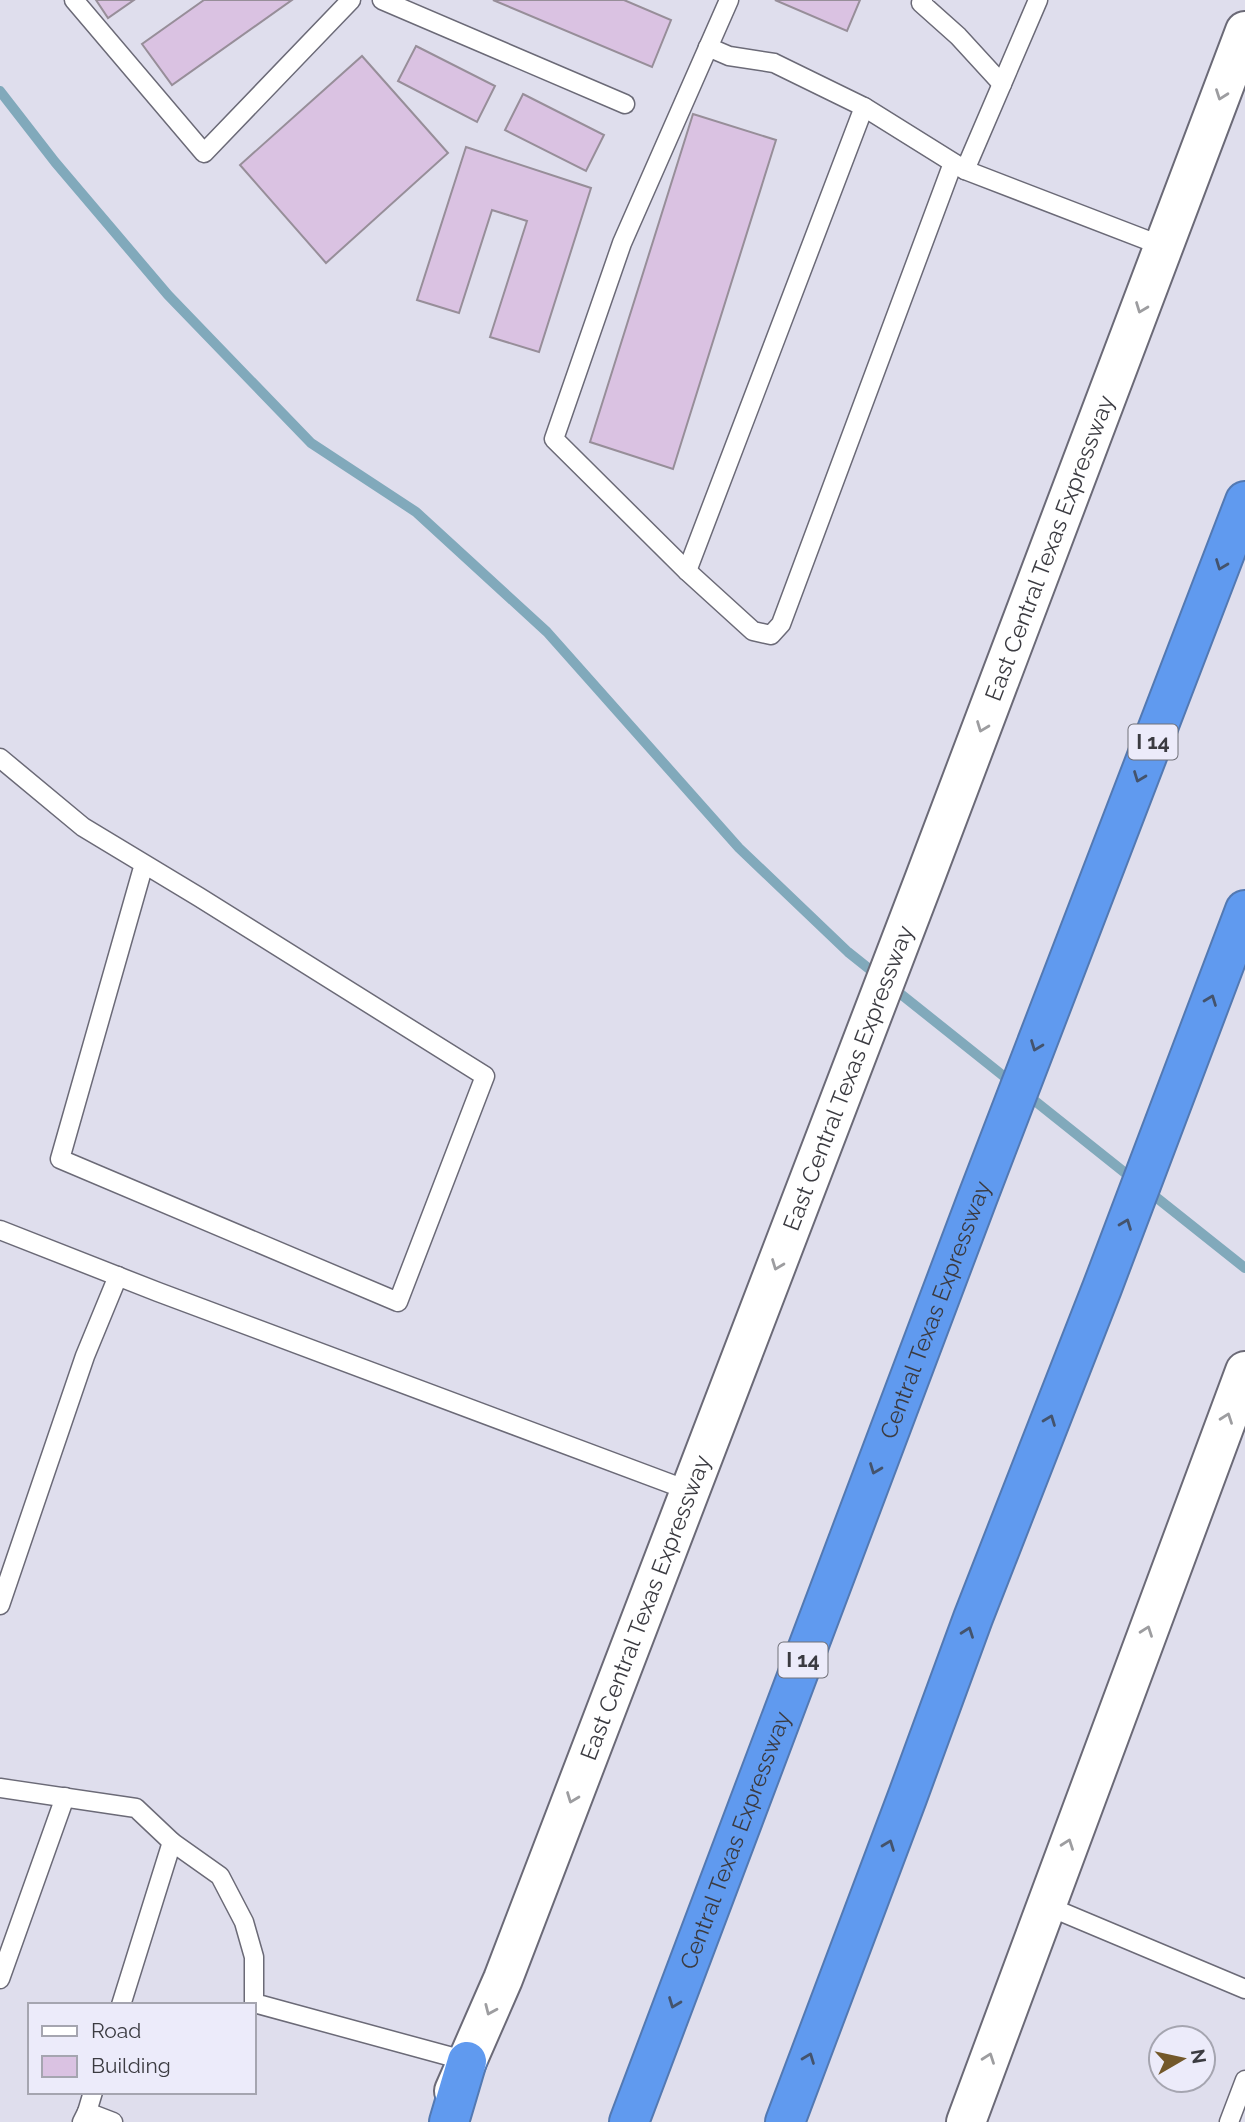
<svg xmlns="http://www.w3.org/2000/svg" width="1245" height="2122" font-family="Raleway,sans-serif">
	<rect width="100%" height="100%" fill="#dfdeed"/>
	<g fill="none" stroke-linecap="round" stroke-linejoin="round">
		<g stroke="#81a9bb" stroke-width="10">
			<path d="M0 91 55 162 168 295 311 443 416 512 547 632 739 848 848 952 1134 1180"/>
			<path d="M1147 1190 1245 1268"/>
		</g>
	</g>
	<g fill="#dac2e2" stroke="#978e99" stroke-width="2">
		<path d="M96 0H134L108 18Z"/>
		<path d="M204 0H292L172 85 142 44Z"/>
		<path d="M493 0H624L671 20 652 67Z"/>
		<path d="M775 0H860L847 31Z"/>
		<path d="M416 46 495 86 477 122 398 81Z"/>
		<path d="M362 56 448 153 326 263 240 165Z"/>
		<path d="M523 94 604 135 586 171 505 130Z"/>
		<path d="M693 114 776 140 673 469 590 442Z"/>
		<path d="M466 147 591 188 539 352 490 337 527 221 492 210 459 313 417 300Z"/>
	</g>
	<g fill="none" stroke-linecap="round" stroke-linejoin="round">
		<g stroke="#6b6a77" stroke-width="21">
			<g id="lane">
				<path d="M74 0 204 153 351 0"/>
				<path d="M382 0 625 104"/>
				<path d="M729 0 622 243 554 439 687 571 753 631 771 635 781 624 953 163"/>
				<path d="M923 0 921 3 958 36 1002 84"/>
				<path d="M708 47 729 56 774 63 864 107 965 170 1165 247"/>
				<path d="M965 170 1038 0"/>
				<path d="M687 571 864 107"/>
				<path d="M0 758 83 827 199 897 485 1076 398 1302 60 1159 144 864"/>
				<path d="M0 1230 158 1292 690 1491"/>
				<path d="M0 1605 85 1356 118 1276"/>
				<path d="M0 1788 136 1808 172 1842"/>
				<path d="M1045 1905 1245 1989"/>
				<path d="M0 1979 65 1797"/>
				<path d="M121 2005 172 1842 220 1876 244 1922 254 1957V2003L467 2061"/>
				<path d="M87 2112 93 2092"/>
				<path d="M82 2122 87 2112 113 2122"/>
				<path d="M1229 2122 1245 2080"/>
			</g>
		</g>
		<g stroke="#6b6a77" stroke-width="42">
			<g id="secondary">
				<path id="s1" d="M454 2091 503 1979 924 880 1245 31"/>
				<path d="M966 2122 1245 1371"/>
			</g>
		</g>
		<g stroke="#5379b2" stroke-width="42">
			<g id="highway">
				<path d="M449 2122 467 2061"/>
				<path id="s2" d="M629 2122 977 1199 1245 501"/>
				<path d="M785 2122 907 1798 973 1618 1102 1288 1245 910"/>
			</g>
		</g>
		<use href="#lane" stroke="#fff" stroke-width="18"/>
		<use href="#secondary" stroke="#fff" stroke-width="38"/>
		<use href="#highway" stroke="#609aef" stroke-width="38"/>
	</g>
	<defs><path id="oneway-chevron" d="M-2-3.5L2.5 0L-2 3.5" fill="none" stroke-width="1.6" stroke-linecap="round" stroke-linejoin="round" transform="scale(1.75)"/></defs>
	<g stroke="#9d9da0">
		<use href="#oneway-chevron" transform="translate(1221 95) rotate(110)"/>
		<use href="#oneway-chevron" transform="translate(1141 308) rotate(111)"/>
		<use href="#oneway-chevron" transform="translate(982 727) rotate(111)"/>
		<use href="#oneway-chevron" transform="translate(777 1265) rotate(111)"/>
		<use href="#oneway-chevron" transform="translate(1227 1418) rotate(-70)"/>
		<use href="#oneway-chevron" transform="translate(1147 1631) rotate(-70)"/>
		<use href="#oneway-chevron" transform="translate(572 1798) rotate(111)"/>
		<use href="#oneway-chevron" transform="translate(1068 1844) rotate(-70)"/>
		<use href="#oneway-chevron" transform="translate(490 2010) rotate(114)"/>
		<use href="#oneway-chevron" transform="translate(989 2058) rotate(-70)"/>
	</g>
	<g stroke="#44536c">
		<use href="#oneway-chevron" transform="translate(1221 565) rotate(111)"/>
		<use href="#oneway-chevron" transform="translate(1139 777) rotate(111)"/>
		<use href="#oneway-chevron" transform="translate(1211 1000) rotate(-69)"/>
		<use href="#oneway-chevron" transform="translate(1036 1046) rotate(111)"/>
		<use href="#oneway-chevron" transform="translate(1126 1224) rotate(-69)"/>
		<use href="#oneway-chevron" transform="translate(1050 1420) rotate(-69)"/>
		<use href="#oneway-chevron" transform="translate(875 1469) rotate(111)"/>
		<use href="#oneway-chevron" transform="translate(968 1632) rotate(-70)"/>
		<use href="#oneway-chevron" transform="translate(889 1845) rotate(-69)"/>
		<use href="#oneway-chevron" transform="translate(674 2003) rotate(111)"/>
		<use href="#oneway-chevron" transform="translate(809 2058) rotate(-69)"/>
	</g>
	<g text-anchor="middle" stroke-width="6" stroke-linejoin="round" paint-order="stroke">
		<g fill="#ecebfa" stroke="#707078" stroke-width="2">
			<rect x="1128.5" y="724.5" width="49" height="35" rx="5"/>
			<rect x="778.5" y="1642.5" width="49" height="35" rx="5"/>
		</g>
		<g font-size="21" font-weight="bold" fill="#3b3b41">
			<text x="1153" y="749">I 14</text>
			<text x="803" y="1667">I 14</text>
		</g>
		<g font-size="23" fill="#3b3b41" stroke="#ecebfa">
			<text dy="8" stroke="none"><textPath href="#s1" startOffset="1654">East Central Texas Expressway</textPath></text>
			<text dy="8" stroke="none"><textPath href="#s1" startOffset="1087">East Central Texas Expressway</textPath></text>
			<text dy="8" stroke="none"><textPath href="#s2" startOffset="868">Central Texas Expressway</textPath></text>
			<text dy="8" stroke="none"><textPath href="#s1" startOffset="520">East Central Texas Expressway</textPath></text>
			<text dy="8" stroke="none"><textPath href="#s2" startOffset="301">Central Texas Expressway</textPath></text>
		</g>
	</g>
	<rect x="28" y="2003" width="228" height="91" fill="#ecebfa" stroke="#a5a5b0" stroke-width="2"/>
	<rect x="42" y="2026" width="35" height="10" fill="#ffffff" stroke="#a5a5b0" stroke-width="2"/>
	<text x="91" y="2038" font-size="21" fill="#3b3b41">Road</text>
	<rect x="42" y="2056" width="35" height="21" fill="#dac2e2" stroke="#a5a5b0" stroke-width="2"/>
	<text x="91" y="2073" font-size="21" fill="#3b3b41">Building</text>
	<g transform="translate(1182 2059) rotate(81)"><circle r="33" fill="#ecebfa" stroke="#a5a5b0" stroke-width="2"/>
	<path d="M0-5L12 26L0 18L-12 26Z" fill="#73582a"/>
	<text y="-10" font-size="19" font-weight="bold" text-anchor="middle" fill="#3b3b41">N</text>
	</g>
</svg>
